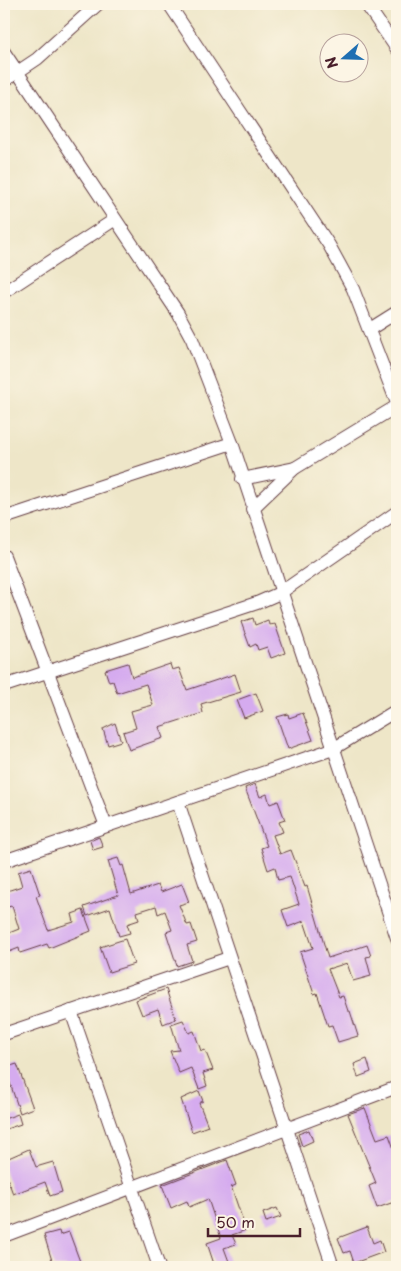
<svg xmlns="http://www.w3.org/2000/svg" width="401" height="1271" font-family="'Playpen Sans',sans-serif">
	<rect width="100%" height="100%" fill="#fcf5e5"/>
	<filter id="ink" filterUnits="userSpaceOnUse"><feTurbulence type="fractalNoise" baseFrequency=".02" numOctaves="2"/><feDisplacementMap in="SourceGraphic" scale="10" xChannelSelector="R" yChannelSelector="G"/><feConvolveMatrix kernelMatrix="1 2 1 2 8 2 1 2 1" color-interpolation-filters="sRGB"/></filter>
	<filter id="wash" filterUnits="userSpaceOnUse"><feTurbulence type="fractalNoise" baseFrequency=".0096" numOctaves="4" result="noise"/><feDisplacementMap in="SourceGraphic" scale="20" xChannelSelector="R" yChannelSelector="G"/><feGaussianBlur stdDeviation="1.12" result="paint"/><feColorMatrix in="noise" values="0 0 0 0 0 0 0 0 0 0 0 0 0 0 0 0 0 1.4 0 .05"/><feComposite in="paint" operator="in"/></filter>
	<g filter="url(#wash)">
		<rect width="100%" height="100%" fill="#eee6c8"/>
		<g id="blocks">
			<g fill="#d5abef">
				<path d="M253 618 255 625 268 620 269 625 275 624 285 653 271 658 267 647 258 650 256 644 250 647 241 622Z"/>
				<path d="M128 663 132 677 170 664 172 670 179 668 187 690 235 674 241 692 201 704 203 713 159 727 163 738 129 750 123 732 136 728 131 711 153 705 146 684 117 693 113 681 109 682 105 670Z"/>
				<path d="M256 693 263 711 244 718 237 700Z"/>
				<path d="M303 713 313 740 288 749 277 717 288 714 289 718Z"/>
				<path d="M115 723 121 741 108 745 103 729Z"/>
				<path d="M255 784 260 797 267 794 270 804 278 801 285 820 279 822 283 832 273 835 280 854 291 850 305 887 307 886 328 958 367 945 371 956 366 957 371 976 353 981 347 963 328 969 339 997 343 996 348 1011H350L358 1036 338 1042 332 1025 328 1026 317 993 314 994 300 952 313 948 304 921 288 927 282 910 299 904 290 877 278 880 275 867 268 870 261 848 267 846 245 788Z"/>
				<path d="M99 837 103 847 93 850 90 841Z"/>
				<path d="M118 858 121 866 123 865 131 894 158 885 161 892 182 884 189 902 179 905 187 925 191 924 197 942 187 945 192 961 177 966 166 932 172 930 165 911 158 914 156 906 137 912 139 920 127 924 130 933 119 936 110 908 87 916 84 907 118 895 108 861Z"/>
				<path d="M31 868 40 895 36 896 48 930 74 922 72 914 83 910 91 931 49 948 47 944 20 953 19 948 4 954V935L19 929 12 906 7 907 4 892 22 886 18 872Z"/>
				<path d="M125 939 134 964 109 972 100 947Z"/>
				<path d="M166 989 176 1019 163 1024 158 1009 142 1015 136 1000Z"/>
				<path d="M183 1020 189 1033 194 1031 201 1051 205 1050 213 1070 203 1073 207 1086 199 1089 191 1068 179 1073 170 1051 179 1050 171 1024Z"/>
				<path d="M367 1059 371 1072 358 1077 354 1064Z"/>
				<path d="M17 1064 33 1108 20 1113 8 1077 4 1078V1068Z"/>
				<path d="M199 1091 203 1101 199 1103 208 1126 192 1132 181 1099Z"/>
				<path d="M365 1108 377 1139 389 1135 397 1157V1201L377 1208 369 1186 376 1183 348 1114Z"/>
				<path d="M18 1114 21 1124 6 1129 4 1119Z"/>
				<path d="M309 1130 313 1141 302 1146 298 1134Z"/>
				<path d="M29 1149 36 1167 53 1162 62 1192 50 1196 45 1182 13 1194 4 1169V1160Z"/>
				<path d="M227 1160 236 1185 231 1187 232 1189 246 1230 232 1235 236 1244 224 1248 231 1267H215L207 1243 221 1238 208 1199 189 1207 187 1201 171 1208 162 1185Z"/>
				<path d="M277 1208 281 1217 266 1222 263 1213Z"/>
				<path d="M367 1227 373 1243 380 1240 384 1252 354 1263 350 1251 344 1253 338 1238Z"/>
				<path d="M59 1231 60 1235 69 1232 82 1267H54L44 1235Z"/>
			</g>
		</g>
	</g>
	<g filter="url(#ink)">
		<use href="#blocks" fill-opacity="0" stroke="#633d43" stroke-width="1"/>
		<g fill="none" stroke-linecap="round" stroke-linejoin="round">
			<g stroke="#633d43" stroke-width="14">
				<g id="street">
					<path d="M169 4 329 245 353 289 397 403"/>
					<path d="M366 4 397 49"/>
					<path d="M4 52 178 313 192 339 232 443 397 938"/>
					<path d="M4 81 37 59 98 4"/>
					<path d="M4 292 114 220"/>
					<path d="M370 329 397 312"/>
					<path d="M242 479 295 468"/>
					<path d="M252 509 295 468 397 406"/>
					<path d="M4 518 232 443"/>
					<path d="M4 556 106 826"/>
					<path d="M4 686 257 603 280 593 397 512"/>
					<path d="M178 802 333 1267"/>
					<path d="M4 861 333 749 397 710"/>
					<path d="M71 1011 159 1267"/>
					<path d="M4 1034 229 958"/>
					<path d="M4 1236 397 1087"/>
				</g>
			</g>
			<use href="#street" stroke="#fff" stroke-width="12"/>
		</g>
	</g>
	<rect width="401" height="1271" fill="none" stroke="#fcf5e5" stroke-width="20"/>
	<g transform="translate(344 58) rotate(250)"><circle r="24" fill="#fcf5e5" stroke="#b59f9b"/>
	<path d="M0-4L9 19L0 12L-9 19Z" fill="#1f6fb2"/>
	<text y="-8" font-size="14" font-weight="bold" text-anchor="middle" fill="#4a1f2b">N</text>
	</g>
	<path d="M208 1228v8h92v-8" fill="none" stroke="#4a1f2b" stroke-width="2.5"/>
	<text x="216" y="1228" font-size="15" fill="#4a1f2b" stroke="#fcf5e5" stroke-width="4" paint-order="stroke">50 m</text>
</svg>
